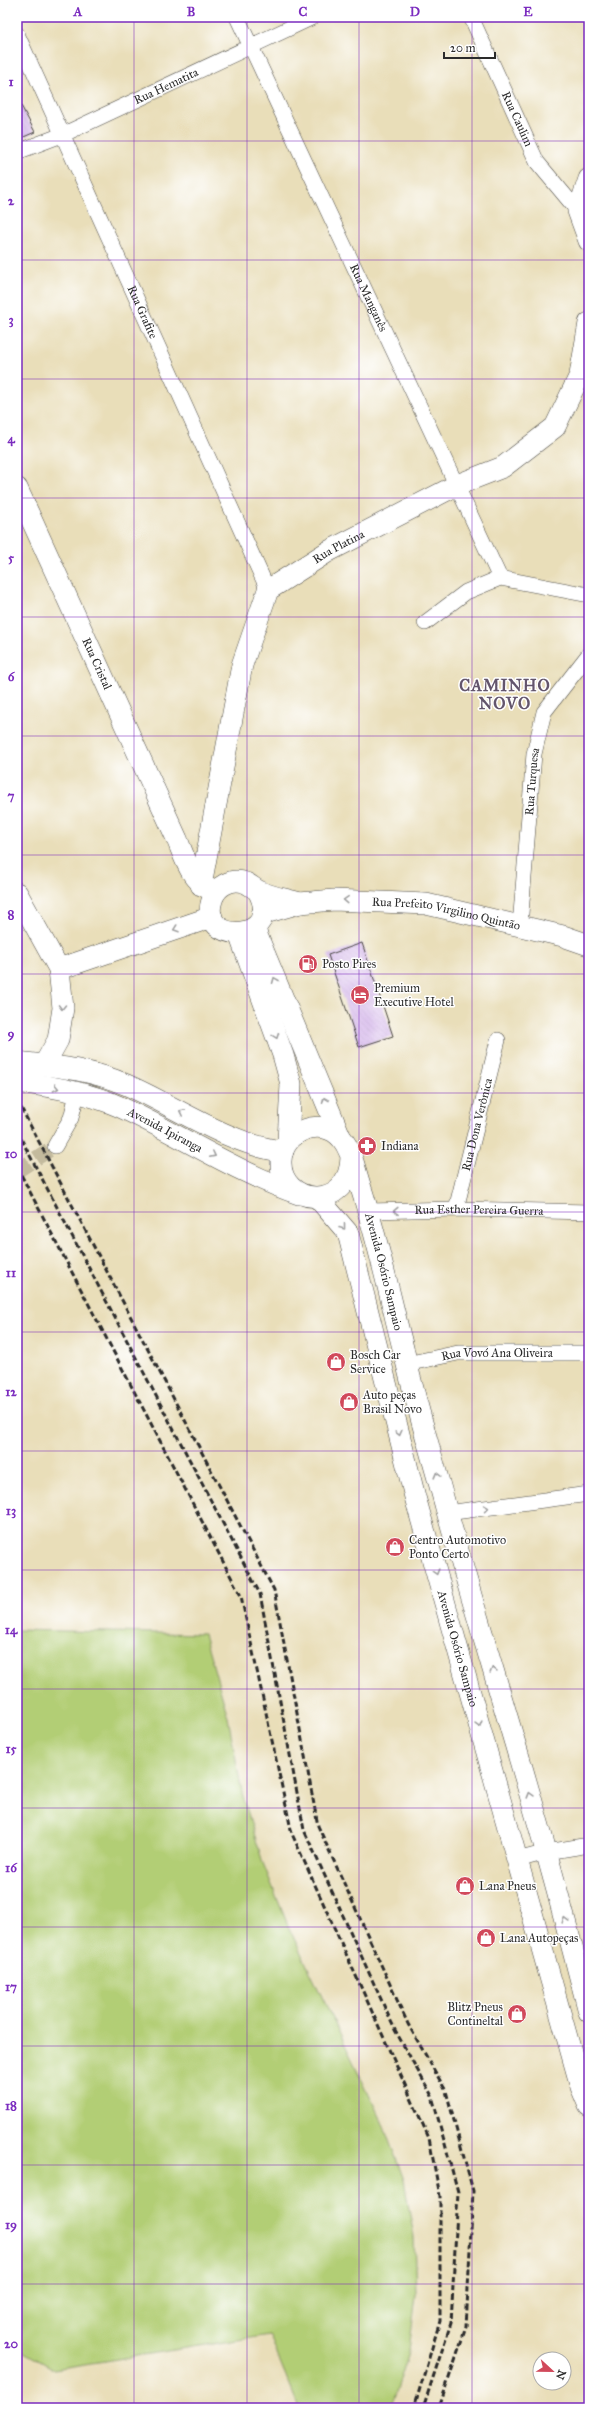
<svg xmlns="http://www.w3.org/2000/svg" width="606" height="2425" font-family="'IM FELL Great Primer',serif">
	<defs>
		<pattern id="building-back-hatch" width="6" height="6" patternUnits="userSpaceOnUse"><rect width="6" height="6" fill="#caa3e6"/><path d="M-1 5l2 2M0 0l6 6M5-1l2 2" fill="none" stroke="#a485bb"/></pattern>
	</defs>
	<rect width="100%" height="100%" fill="#fff"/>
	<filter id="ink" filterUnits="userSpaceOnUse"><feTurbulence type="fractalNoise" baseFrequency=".025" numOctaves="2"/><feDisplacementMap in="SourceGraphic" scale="8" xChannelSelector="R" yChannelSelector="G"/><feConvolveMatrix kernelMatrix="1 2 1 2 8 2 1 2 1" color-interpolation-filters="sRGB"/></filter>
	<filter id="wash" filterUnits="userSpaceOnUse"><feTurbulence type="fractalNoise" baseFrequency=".012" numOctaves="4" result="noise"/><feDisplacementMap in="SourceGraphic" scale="16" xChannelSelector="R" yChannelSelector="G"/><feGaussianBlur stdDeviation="0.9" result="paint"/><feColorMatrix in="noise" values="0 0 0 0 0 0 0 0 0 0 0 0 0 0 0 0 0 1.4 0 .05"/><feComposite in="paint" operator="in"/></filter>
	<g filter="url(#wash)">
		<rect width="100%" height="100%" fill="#e9deb9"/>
		<path fill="#b2ce74" stroke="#6e7c50" d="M17 1630 204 1634 228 1717 242 1793 263 1863 289 1928 384 2126 404 2180 414 2237 416 2294 409 2352 391 2408H299L269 2335 54 2369 17 2348Z"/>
		<g id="blocks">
			<g fill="url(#building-back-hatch)">
				<path d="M17 98 35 132 17 140Z"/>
				<path d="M362 943 393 1036 359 1047 328 955Z"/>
			</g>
		</g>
	</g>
	<g filter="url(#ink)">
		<use href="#blocks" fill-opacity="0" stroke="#484640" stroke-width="1"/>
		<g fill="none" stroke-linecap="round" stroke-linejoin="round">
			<path stroke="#c3ba9d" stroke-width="15" stroke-dasharray="15 8" stroke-linecap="butt" d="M17 1171 55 1146"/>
			<g stroke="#484640" stroke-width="16">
				<g id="street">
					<path id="s1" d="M237 17 500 578"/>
					<path id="s2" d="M471 17 537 162 578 211 585 212"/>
					<path id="s3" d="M17 34 268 590"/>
					<path id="s4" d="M17 152 62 135 313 17"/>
					<path d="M425 623 466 592 500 578 589 595"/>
					<path id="s5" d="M520 926 534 754 544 712 589 654"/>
					<path d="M55 1146 71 1118 77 1094"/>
					<path id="s6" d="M456 1209 498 1040"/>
					<path id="s7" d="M369 1211 456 1209 589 1212"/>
					<path id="s8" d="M406 1364 458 1353H589"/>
					<path d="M447 1513 589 1494"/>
					<path d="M517 1860 547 1852 589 1845"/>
				</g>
			</g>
			<g stroke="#484640" stroke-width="22">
				<g id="secondary">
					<path d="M589 179 578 211 589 241"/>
					<path id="s9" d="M17 488 177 839C187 864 190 878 215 893"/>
					<path id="s10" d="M201 885 242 665 268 590 329 551 457 485 503 467 555 427 580 375 589 323"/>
					<path d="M258 891C286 943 197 946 212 900 216 886 232 877 246 883 251 885 254 889 259 891 271 897 287 899 300 903"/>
					<path d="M17 893 59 969 63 1008 58 1040 44 1065"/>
					<path id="s11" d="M262 914 300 903 334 900 426 904 563 936 589 945"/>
					<path d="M254 928 340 1136"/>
					<path d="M239 934 283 1055 291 1084 288 1141"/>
					<path d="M59 969 212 917"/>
					<path d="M17 1062C55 1066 91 1069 127 1085 173 1105 234 1147 283 1151"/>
					<path id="s12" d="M17 1082C50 1086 87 1092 118 1106 179 1134 235 1172 299 1194"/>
					<path id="s13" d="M351 1157C350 1214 279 1205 281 1161 282 1131 322 1115 342 1139 352 1151 355 1170 360 1185 378 1240 390 1297 404 1352 416 1405 432 1456 446 1508 478 1623 514 1736 546 1851 561 1904 575 1958 589 2012"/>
					<path id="s14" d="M318 1198 348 1233 415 1497 581 2087 589 2106"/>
				</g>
			</g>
			<use href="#street" stroke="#fff" stroke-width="15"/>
			<use href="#secondary" stroke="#fff" stroke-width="21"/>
			<g stroke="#2b2b2b" stroke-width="3" stroke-dasharray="6 3" stroke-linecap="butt">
				<path d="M17 1100 274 1590 318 1826 408 2024 446 2091 473 2191 466 2327 439 2408"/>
				<path d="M17 1131 260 1594 304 1830 395 2030 432 2096 458 2192 451 2323 423 2408"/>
				<path d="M17 1167 241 1596 292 1834 429 2138 440 2196V2321L414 2408"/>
			</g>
		</g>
		<defs><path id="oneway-chevron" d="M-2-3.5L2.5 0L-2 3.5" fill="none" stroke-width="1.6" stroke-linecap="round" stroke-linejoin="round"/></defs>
		<g stroke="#a0a0a0">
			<use href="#oneway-chevron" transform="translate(346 900) rotate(-177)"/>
			<use href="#oneway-chevron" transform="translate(176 929) rotate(161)"/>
			<use href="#oneway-chevron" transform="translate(275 980) rotate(-112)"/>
			<use href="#oneway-chevron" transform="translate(62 1007) rotate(91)"/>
			<use href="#oneway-chevron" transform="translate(276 1036) rotate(70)"/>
			<use href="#oneway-chevron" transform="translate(56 1088) rotate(12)"/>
			<use href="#oneway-chevron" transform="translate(325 1100) rotate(-112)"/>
			<use href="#oneway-chevron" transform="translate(182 1112) rotate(-154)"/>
			<use href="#oneway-chevron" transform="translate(213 1155) rotate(27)"/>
			<use href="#oneway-chevron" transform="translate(396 1211) rotate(178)"/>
			<use href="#oneway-chevron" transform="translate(343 1227) rotate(52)"/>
			<use href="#oneway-chevron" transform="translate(399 1433) rotate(76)"/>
			<use href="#oneway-chevron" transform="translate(437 1475) rotate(-105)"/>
			<use href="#oneway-chevron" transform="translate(486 1508) rotate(-8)"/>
			<use href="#oneway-chevron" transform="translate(436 1572) rotate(74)"/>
			<use href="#oneway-chevron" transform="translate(493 1670) rotate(-106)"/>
			<use href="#oneway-chevron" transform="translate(479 1724) rotate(74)"/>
			<use href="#oneway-chevron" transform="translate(530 1795) rotate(-106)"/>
			<use href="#oneway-chevron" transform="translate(565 1920) rotate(-105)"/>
		</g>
	</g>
	<path fill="none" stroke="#7b2cbf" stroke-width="1" stroke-opacity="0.55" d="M134 17V2408M247 17V2408M359 17V2408M472 17V2408M17 141H589M17 260H589M17 379H589M17 498H589M17 617H589M17 736H589M17 855H589M17 974H589M17 1093H589M17 1212H589M17 1332H589M17 1451H589M17 1570H589M17 1689H589M17 1808H589M17 1927H589M17 2046H589M17 2165H589M17 2284H589"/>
	<defs>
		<g id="fuel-disc" transform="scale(1)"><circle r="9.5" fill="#d1495b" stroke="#fff"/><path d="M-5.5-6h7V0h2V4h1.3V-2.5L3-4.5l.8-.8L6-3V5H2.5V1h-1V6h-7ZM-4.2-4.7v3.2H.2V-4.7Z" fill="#fff"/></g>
		<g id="hotel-disc" transform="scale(1)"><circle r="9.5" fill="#d1495b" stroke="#fff"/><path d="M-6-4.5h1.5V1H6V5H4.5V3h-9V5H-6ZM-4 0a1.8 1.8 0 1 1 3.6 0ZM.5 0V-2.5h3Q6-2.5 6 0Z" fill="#fff"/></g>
		<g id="pharmacy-disc" transform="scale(1)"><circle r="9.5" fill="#d1495b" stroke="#fff"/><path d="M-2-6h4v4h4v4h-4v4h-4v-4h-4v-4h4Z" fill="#fff"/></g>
		<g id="shop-disc" transform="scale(1)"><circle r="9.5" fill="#d1495b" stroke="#fff"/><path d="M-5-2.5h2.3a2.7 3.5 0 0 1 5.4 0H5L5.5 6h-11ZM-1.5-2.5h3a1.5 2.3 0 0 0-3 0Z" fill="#fff"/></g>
	</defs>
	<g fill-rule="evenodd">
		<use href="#fuel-disc" x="308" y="964"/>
		<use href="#hotel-disc" x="360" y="995"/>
		<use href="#pharmacy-disc" x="367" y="1146"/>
		<use href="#shop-disc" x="336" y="1362"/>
		<use href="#shop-disc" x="349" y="1402"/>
		<use href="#shop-disc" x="395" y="1547"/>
		<use href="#shop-disc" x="465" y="1886"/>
		<use href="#shop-disc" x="486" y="1938"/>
		<use href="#shop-disc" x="517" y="2014"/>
	</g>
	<g text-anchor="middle" stroke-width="3" stroke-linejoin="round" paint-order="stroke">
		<g font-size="12" fill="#2b2b2b" stroke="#fff">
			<text dy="4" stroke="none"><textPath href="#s4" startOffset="163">Rua Hematita</textPath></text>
			<text dy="4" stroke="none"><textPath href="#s2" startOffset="112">Rua Caulim</textPath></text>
			<text dy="4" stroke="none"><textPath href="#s1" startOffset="310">Rua Manganês</textPath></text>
			<text dy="4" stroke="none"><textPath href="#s3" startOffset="305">Rua Grafite</textPath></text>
			<text dy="4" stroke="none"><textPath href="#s10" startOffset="386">Rua Platina</textPath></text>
			<text dy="4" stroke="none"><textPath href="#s9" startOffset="193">Rua Cristal</textPath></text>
			<text dy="4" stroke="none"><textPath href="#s5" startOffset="145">Rua Turquesa</textPath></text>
			<text dy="4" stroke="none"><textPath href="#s11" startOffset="187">Rua Prefeito Virgilino Quintão</textPath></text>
			<text dy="4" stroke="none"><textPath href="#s6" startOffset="87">Rua Dona Verônica</textPath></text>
			<text dy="4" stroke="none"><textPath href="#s12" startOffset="157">Avenida Ipiranga</textPath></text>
			<text dy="4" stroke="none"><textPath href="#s7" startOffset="110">Rua Esther Pereira Guerra</textPath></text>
			<text dy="4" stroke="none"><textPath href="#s13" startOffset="338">Avenida Osório Sampaio</textPath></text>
			<text dy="4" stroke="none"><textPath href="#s8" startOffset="92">Rua Vovó Ana Oliveira</textPath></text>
			<text dy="4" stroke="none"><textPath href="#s14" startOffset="476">Avenida Osório Sampaio</textPath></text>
		</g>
		<g font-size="12" fill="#2b2b2b" stroke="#fff" text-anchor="start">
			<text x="322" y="968">Posto Pires</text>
			<text x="374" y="992">Premium<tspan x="374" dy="14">Executive Hotel</tspan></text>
			<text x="381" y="1150">Indiana</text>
			<text x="350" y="1359">Bosch Car<tspan x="350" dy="14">Service</tspan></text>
			<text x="363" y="1399">Auto peças<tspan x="363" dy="14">Brasil Novo</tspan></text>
			<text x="409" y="1544">Centro Automotivo<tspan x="409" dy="14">Ponto Certo</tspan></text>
			<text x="479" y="1890">Lana Pneus</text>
			<text x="500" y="1942">Lana Autopeças</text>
			<text x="503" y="2011" text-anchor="end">Blitz Pneus<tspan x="503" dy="14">Contineltal</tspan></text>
		</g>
		<g font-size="16" font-weight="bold" letter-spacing="1" fill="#63556c" stroke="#fff">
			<text x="505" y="691">CAMINHO<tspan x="505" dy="18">NOVO</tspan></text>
		</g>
	</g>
	<rect width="606" height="2425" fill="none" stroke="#fff" stroke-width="44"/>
	<g transform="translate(552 2371) rotate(112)"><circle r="19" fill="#ffffff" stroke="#aaaaaa"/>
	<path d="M0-3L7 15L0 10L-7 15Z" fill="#d1495b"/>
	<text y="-6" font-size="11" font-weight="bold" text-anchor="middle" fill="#2b2b2b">N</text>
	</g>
	<path d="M444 52v6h51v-6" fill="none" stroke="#2b2b2b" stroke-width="2"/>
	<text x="450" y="52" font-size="12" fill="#2b2b2b" stroke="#ffffff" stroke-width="3" paint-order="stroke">20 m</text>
	<rect x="22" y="22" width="562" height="2381" fill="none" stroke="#7b2cbf" stroke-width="1.5"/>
	<g font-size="13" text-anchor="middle" font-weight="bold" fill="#7b2cbf">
		<text x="78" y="16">A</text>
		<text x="191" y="16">B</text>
		<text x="303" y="16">C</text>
		<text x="415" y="16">D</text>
		<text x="528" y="16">E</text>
		<text x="11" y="86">1</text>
		<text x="11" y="205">2</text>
		<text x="11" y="324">3</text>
		<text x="11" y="443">4</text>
		<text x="11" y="562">5</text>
		<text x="11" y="681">6</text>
		<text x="11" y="800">7</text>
		<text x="11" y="919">8</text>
		<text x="11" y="1038">9</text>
		<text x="11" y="1158">10</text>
		<text x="11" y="1277">11</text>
		<text x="11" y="1396">12</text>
		<text x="11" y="1515">13</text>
		<text x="11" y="1634">14</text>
		<text x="11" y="1753">15</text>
		<text x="11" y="1872">16</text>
		<text x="11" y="1991">17</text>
		<text x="11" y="2110">18</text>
		<text x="11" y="2229">19</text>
		<text x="11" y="2348">20</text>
	</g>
</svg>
